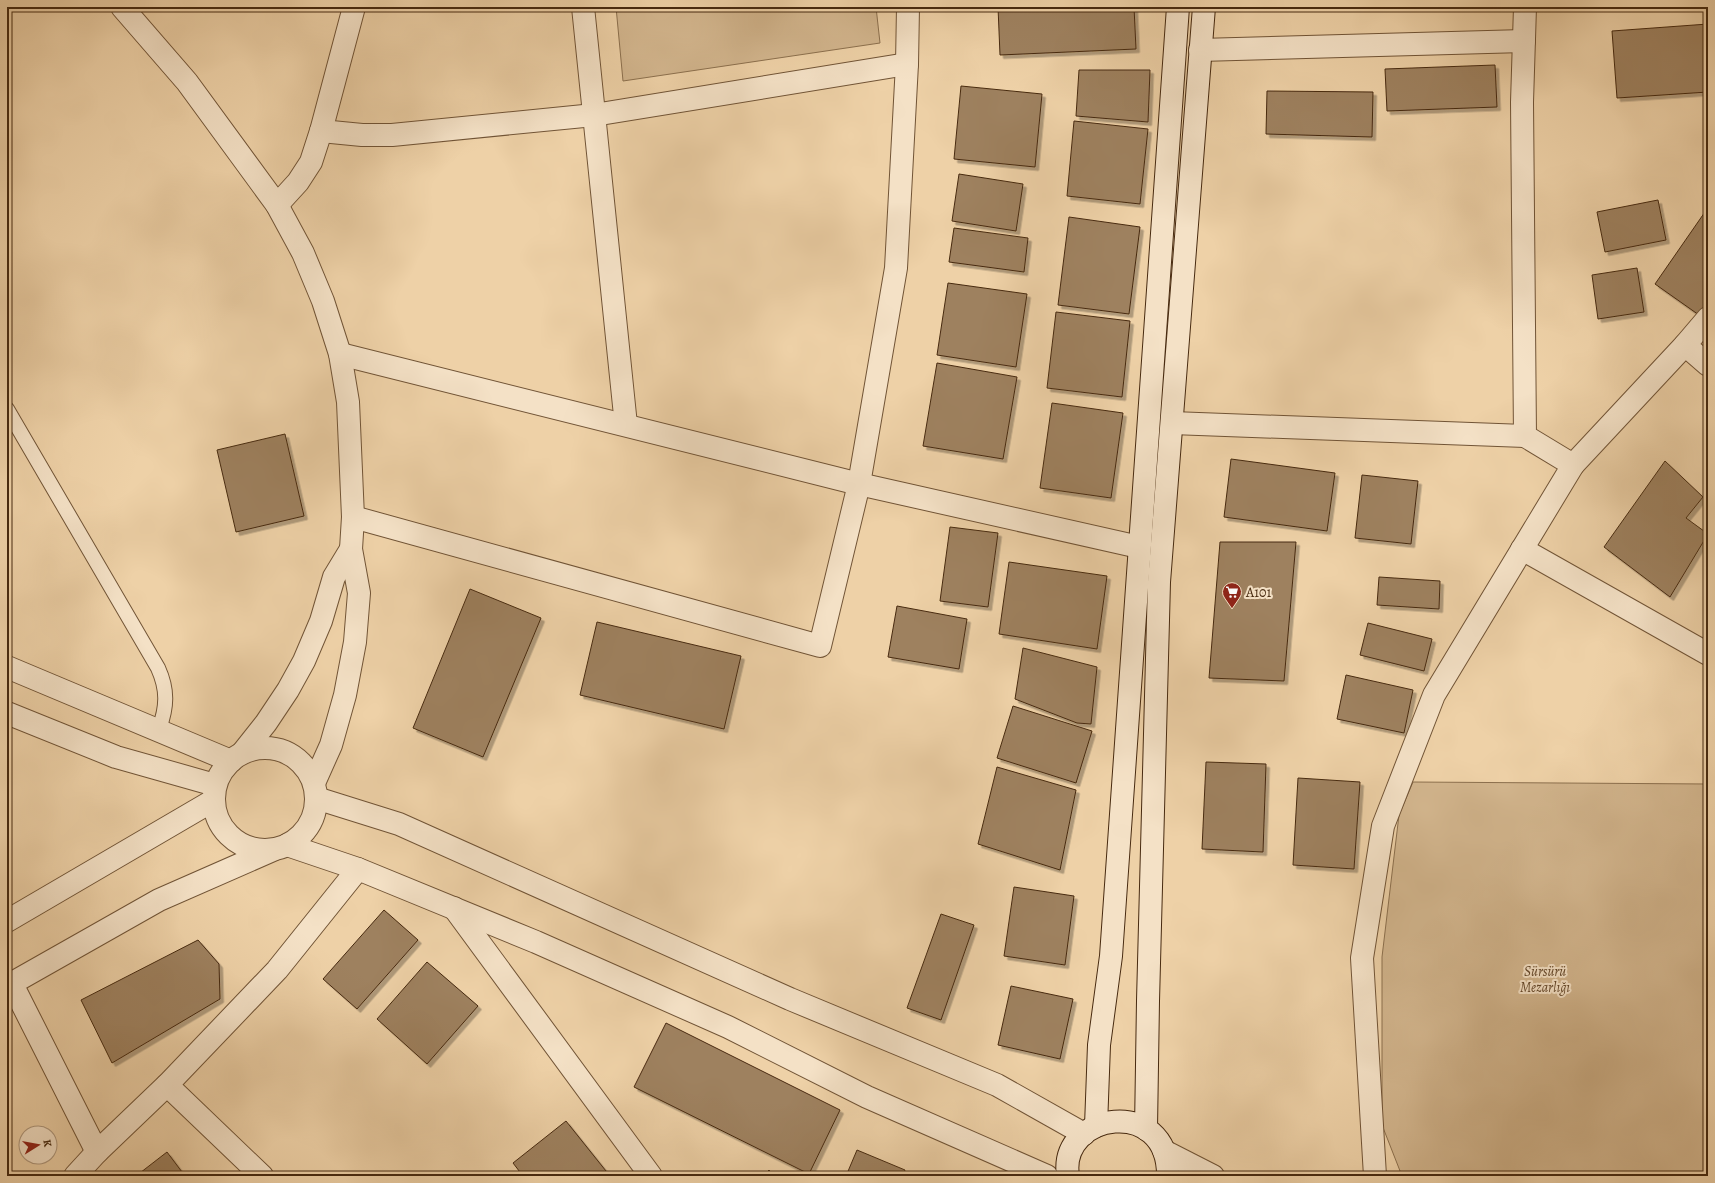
<svg xmlns="http://www.w3.org/2000/svg" width="1715" height="1183" font-family="Alegreya,serif">
	<defs>
		<filter id="shadow"><feDropShadow dx="3.5" dy="3.5" stdDeviation="0" flood-color="#0004"/></filter>
	</defs>
	<rect width="100%" height="100%" fill="#eed1a7"/>
	<filter id="stains"><feTurbulence type="fractalNoise" baseFrequency=".005" numOctaves="4"/><feColorMatrix values="0 0 0 0 .2 0 0 0 0 .09 0 0 0 0 .02 0 0 0 .5 -.17"/></filter>
	<radialGradient id="worn" r=".72"><stop offset=".6" stop-color="#630" stop-opacity="0"/><stop offset="1" stop-color="#630" stop-opacity=".3"/></radialGradient>
	<g fill="#d2b58d" stroke="#8c704e">
		<path d="M616 7H876L880 43 623 81Z"/>
		<path d="M1413 782 1708 784V1176H1402L1382 1125V957L1399 815Z"/>
	</g>
	<g fill="#9e815f" stroke="#472a10" filter="url(#shadow)">
		<path d="M998 7H1134L1136 49 1000 55Z"/>
		<path d="M1708 24V92L1617 98 1612 31Z"/>
		<path d="M1495 65 1497 107 1387 111 1385 69Z"/>
		<path d="M1079 70H1150L1148 122 1076 116Z"/>
		<path d="M961 86 1042 94 1035 167 954 159Z"/>
		<path d="M1267 91 1373 92 1372 137 1266 134Z"/>
		<path d="M1074 121 1148 129 1140 204 1067 196Z"/>
		<path d="M959 174 1023 184 1016 231 952 221Z"/>
		<path d="M1658 200 1666 240 1605 252 1597 212Z"/>
		<path d="M1707 209 1708 302 1699 315 1655 284Z"/>
		<path d="M1069 217 1140 227 1129 314 1058 305Z"/>
		<path d="M954 228 1028 238 1024 272 949 262Z"/>
		<path d="M1637 268 1644 312 1598 319 1592 275Z"/>
		<path d="M948 283 1027 294 1016 367 937 355Z"/>
		<path d="M1056 312 1130 321 1122 397 1047 388Z"/>
		<path d="M937 363 1017 377 1003 459 923 446Z"/>
		<path d="M1052 403 1123 413 1111 498 1040 488Z"/>
		<path d="M285 434 304 516 236 532 217 450Z"/>
		<path d="M1231 459 1335 473 1327 531 1224 517Z"/>
		<path d="M1665 461 1703 497 1686 518 1708 534 1670 597 1604 547Z"/>
		<path d="M1362 475 1418 481 1411 544 1355 538Z"/>
		<path d="M950 527 998 533 988 607 940 601Z"/>
		<path d="M1220 542H1296L1284 681 1209 678Z"/>
		<path d="M1009 562 1107 576 1097 649 999 634Z"/>
		<path d="M1379 577 1440 581 1439 609 1377 605Z"/>
		<path d="M470 589 541 618 483 757 413 728Z"/>
		<path d="M897 606 967 619 959 669 888 657Z"/>
		<path d="M597 622 741 656 724 729 580 695Z"/>
		<path d="M1368 623 1432 639 1424 671 1360 655Z"/>
		<path d="M1023 648 1097 667 1091 724 1077 723 1015 699Z"/>
		<path d="M1346 675 1413 690 1404 733 1337 719Z"/>
		<path d="M1013 706 1092 731 1076 783 997 758Z"/>
		<path d="M1206 762 1266 764 1263 852 1202 849Z"/>
		<path d="M997 767 1076 790 1060 870 978 844Z"/>
		<path d="M1298 778 1360 782 1354 869 1293 865Z"/>
		<path d="M1014 887 1074 896 1065 965 1004 956Z"/>
		<path d="M384 910 418 940 357 1009 323 979Z"/>
		<path d="M941 914 974 925 941 1020 907 1008Z"/>
		<path d="M198 940 219 964 220 999 112 1063 81 1000Z"/>
		<path d="M427 962 478 1006 427 1064 377 1019Z"/>
		<path d="M1011 986 1073 999 1060 1059 998 1045Z"/>
		<path d="M666 1023 840 1110 809 1174 634 1087Z"/>
		<path d="M566 1121 610 1176H523L513 1163Z"/>
		<path d="M857 1150 905 1170 903 1176H846Z"/>
		<path d="M167 1152 185 1176H136Z"/>
		<path d="M769 1170 774 1176H763Z"/>
	</g>
	<g fill="none" stroke-linecap="round" stroke-linejoin="round">
		<g stroke="#715436" stroke-width="16">
			<path id="service" d="M7 409 158 668C168 690 167 707 159 729"/>
		</g>
		<g stroke="#715436" stroke-width="24">
			<g id="minor">
				<path d="M583 7 626 425"/>
				<path d="M1200 50 1524 41"/>
				<path d="M321 131 362 135H392L594 115 907 64"/>
				<path d="M277 205 298 182 311 162 321 131 354 7"/>
				<path d="M1685 345 1708 365"/>
				<path d="M340 354 859 484 1139 547"/>
				<path d="M1172 423 1525 436"/>
				<path d="M1573 465 1685 345 1708 318"/>
				<path d="M353 517 820 646 859 484 896 268 907 64 908 7"/>
				<path d="M1522 549 1708 654"/>
				<path d="M454 908 651 1176"/>
				<path d="M12 984 97 1152"/>
				<path d="M167 1085 262 1176"/>
				<path d="M75 1176 97 1152 167 1085 277 970 358 869"/>
				<path d="M1375 1176 1362 958 1383 826 1434 695 1573 465 1525 436 1522 102 1525 7"/>
			</g>
		</g>
		<g stroke="#715436" stroke-width="24">
			<g id="tertiary">
				<path d="M122 7 187 82 277 205 303 253 323 301 340 354 348 402 353 517 351 549 359 593 355 642 345 695 331 745 314 783"/>
				<path d="M7 667 231 761"/>
				<path d="M7 713 116 757 215 785"/>
				<circle cx="265" cy="799" r="51"/>
				<path d="M243 752 266 723 288 690 304 661 321 621 334 577 351 549"/>
				<path d="M316 798 399 824 790 999 997 1085 1084 1134"/>
				<path d="M287 845 358 869 536 942 728 1027 867 1097 1047 1176"/>
				<path d="M7 921 214 800"/>
				<path d="M7 986 159 900 273 850"/>
				<path d="M1164 1151 1213 1176"/>
			</g>
		</g>
		<g stroke="#472a10" stroke-width="24">
			<g id="secondary">
				<path d="M1096 1126 1099 1045 1111 956 1178 7"/>
				<path d="M1146 1129 1148 1001 1159 582 1204 7"/>
				<path d="M1068 1176C1058 1112 1169 1095 1168 1176"/>
			</g>
		</g>
		<use href="#service" stroke="#f4e1c6" stroke-width="14"/>
		<use href="#minor" stroke="#f4e1c6" stroke-width="22"/>
		<use href="#tertiary" stroke="#f4e1c6" stroke-width="22"/>
		<use href="#secondary" stroke="#f4e1c6" stroke-width="22"/>
	</g>
	<defs>
		<g id="supermarket-pin" transform="scale(1)"><path d="M0 17L-7.5 6A9.5 9.5 0 1 1 7.5 6Z" fill="#8f2418" stroke="#f4e1c6"/><path d="M-6-5.5h2.5l.6 2H6L4.5 2H-2.5L-4.4-4H-6ZM-1.5 3.2a1.3 1.3 0 1 0 .1 0ZM3 3.2a1.3 1.3 0 1 0 .1 0Z" fill="#fff"/></g>
	</defs>
	<g fill-rule="evenodd">
		<use href="#supermarket-pin" x="1232" y="592"/>
	</g>
	<g text-anchor="middle" stroke-width="4" stroke-linejoin="round" paint-order="stroke">
		<g font-size="14" fill="#472a10" stroke="#f4e1c6" text-anchor="start">
			<text x="1246" y="597">A101</text>
		</g>
		<g font-size="14" font-style="italic" fill="#634629" stroke="#f4e1c6">
			<text x="1545" y="976">Sürsürü<tspan x="1545" dy="16">Mezarlığı</tspan></text>
		</g>
	</g>
	<rect width="1715" height="1183" fill="none" stroke="#eed1a7" stroke-width="24"/>
	<rect x="8" y="8" width="1699" height="1167" fill="none" stroke="#472a10" stroke-width="2"/>
	<rect x="12" y="12" width="1691" height="1159" fill="none" stroke="#472a10"/>
	<g transform="translate(38 1145) rotate(79)"><circle r="19" fill="#f4e1c6" stroke="#af987d"/>
	<path d="M0-3L7 15L0 10L-7 15Z" fill="#8f2418"/>
	<text y="-6" font-size="11" font-weight="bold" text-anchor="middle" fill="#472a10">K</text>
	</g>
	<rect width="100%" height="100%" filter="url(#stains)"/>
	<rect width="100%" height="100%" fill="url(#worn)"/>
</svg>
